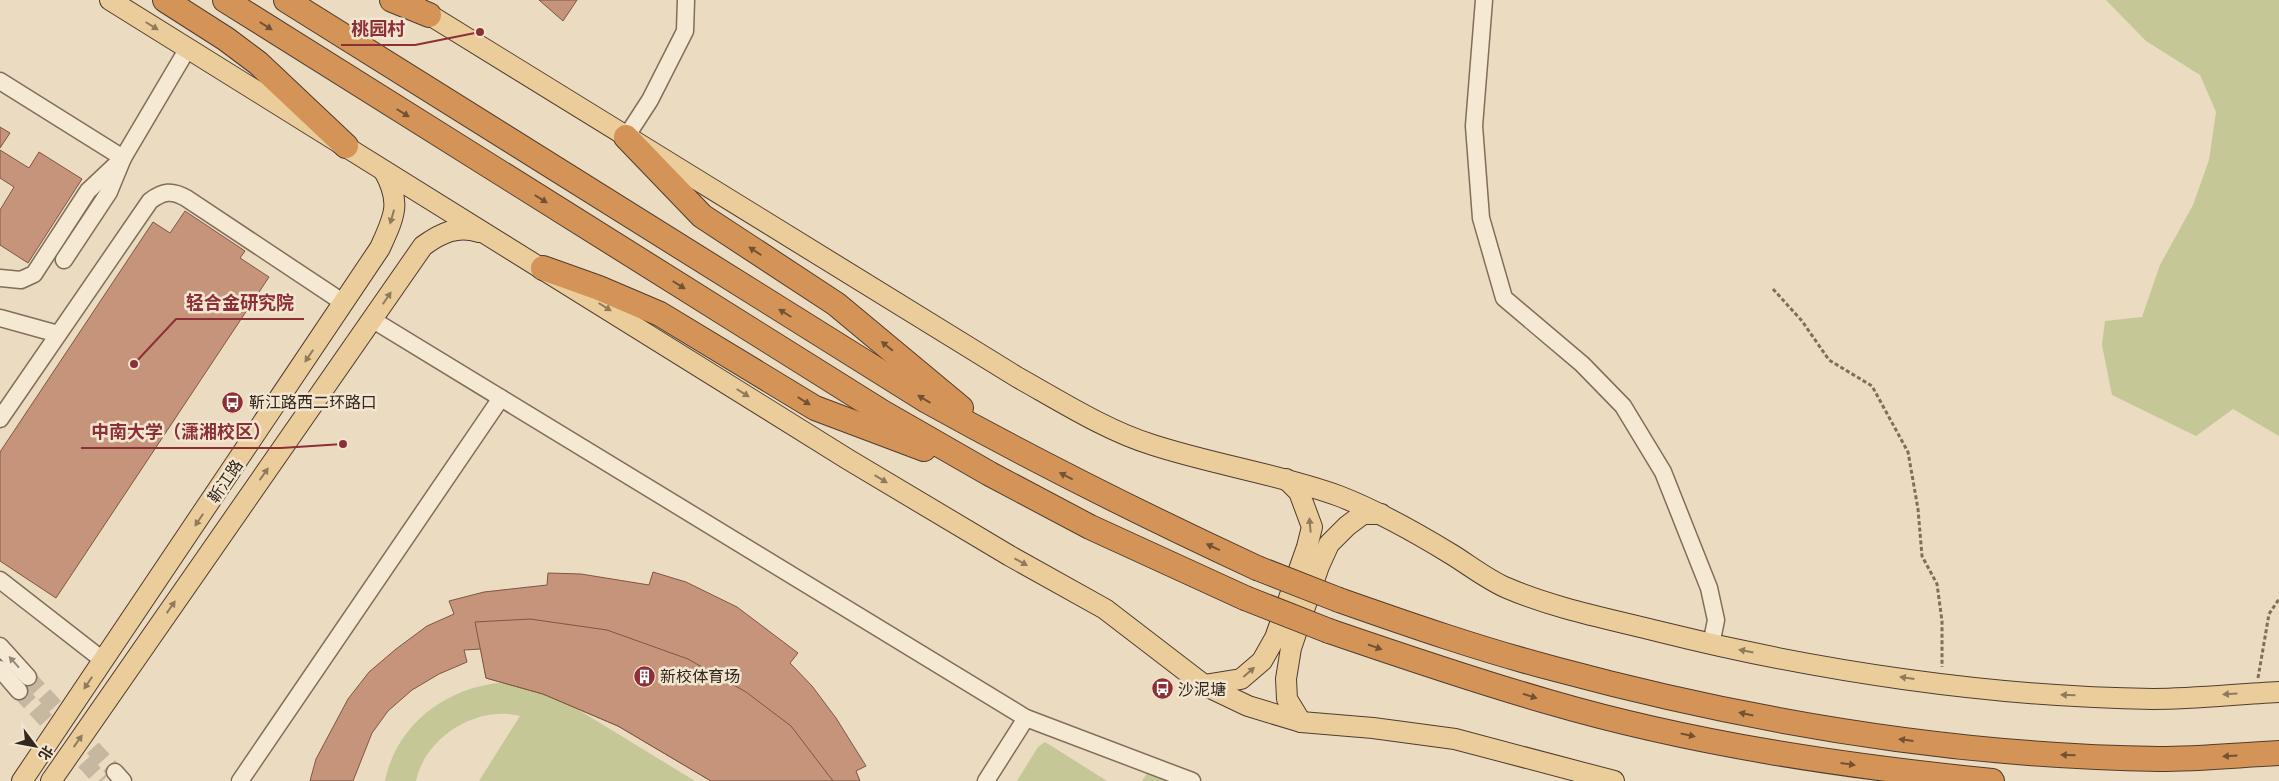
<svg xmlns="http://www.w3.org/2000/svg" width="2279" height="781" font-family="'Playfair Display','Noto Sans SC',serif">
  <rect width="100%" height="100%" fill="#eadbc1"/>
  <g fill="#c5c796">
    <path d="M2106 0H2279V436L2233 409 2196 436 2112 395 2102 345 2105 321 2142 317 2160 265 2193 205 2209 160 2216 112 2200 75 2146 41Z"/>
    <path d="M498 683 523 685 564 701 695 781H479L520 716C477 705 425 737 416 781H385C396 726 444 689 498 683Z"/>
    <path d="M1045 742 1107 781H1017L1038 747Z"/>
    <path d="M1149 770 1166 781H1142Z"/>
  </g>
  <g fill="#c6947a" stroke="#7f5642">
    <path d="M539 0H577L563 21Z"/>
    <path d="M0 127 10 133 0 148Z"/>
    <path d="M0 150 29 168 39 152 82 179 28 263 0 245V210L14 187 0 178Z"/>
    <path d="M185 211 245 251 240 258 269 277 56 598 0 561V452L153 222 170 233Z"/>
    <path d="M653 572 686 582 737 607 798 653 790 663 812 686 836 718 866 766 856 771 860 781H711L618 726 543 694 486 678 481 649 464 650 467 662 439 674 412 690 388 711 372 733 353 781H310L316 759 348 699 369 672 396 649 427 626 454 614 449 601 484 592 547 585 548 573 581 574 649 585Z"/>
    <path d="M530 619 607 630 688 659 746 692 791 726 833 781H711L618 726 543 694 486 678 475 622Z"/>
  </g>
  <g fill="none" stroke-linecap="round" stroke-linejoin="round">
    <g stroke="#c5b7a0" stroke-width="16" stroke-dasharray="16 8" stroke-linecap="butt">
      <path d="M28 677 115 772"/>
      <path d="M19 691 102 781"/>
    </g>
    <defs>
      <g id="minor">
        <path d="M1484 0 1474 126 1481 218 1504 298 1582 364 1623 406 1663 472 1709 588 1716 620 1711 645"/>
        <path d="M0 81 123 158 109 192 64 260"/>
        <path d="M626 137 650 100 685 31 686 0"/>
        <path d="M0 278 21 280 34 274 88 191 123 158 188 48"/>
        <path d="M0 318 58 334"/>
        <path d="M373 320 1026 718 1192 781"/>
        <path d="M0 419 150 201C163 191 172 190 186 198L344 303"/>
        <path d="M0 580 104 661"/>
        <path d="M0 646 28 677"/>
        <path d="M0 669 19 691"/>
        <path d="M115 772 123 781"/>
        <path d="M240 781 501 398"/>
        <path d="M986 781 1026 718"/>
      </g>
      <g id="major">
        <path d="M110 0 849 460 1010 556 1105 609 1204 685 1248 706 1301 722 1373 728 1455 739 1614 781"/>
        <path d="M415 6 1017 377C1060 401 1107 431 1153 445 1215 465 1278 474 1339 496 1378 511 1415 532 1451 554 1469 565 1488 580 1507 588 1556 609 1610 619 1661 632 1816 671 1993 697 2153 699 2195 699 2237 694 2279 692"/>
        <path d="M1204 685 1241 679 1262 661 1275 638 1307 547 1312 527 1299 492 1286 479"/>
        <path d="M1301 722 1287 699 1286 679 1291 648 1319 566 1329 544 1347 526 1363 514H1381"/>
        <path d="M22 781 380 248C394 217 402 203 384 171"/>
        <path d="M51 781 423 246C441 233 457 225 479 232"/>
      </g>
      <g id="highway">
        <path d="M165 0 226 39 258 63 346 146"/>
        <path d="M225 0 882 412 990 474 1090 527 1245 598"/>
        <path d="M286 0 927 401C1035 461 1145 516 1257 568"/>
        <path d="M392 0 429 15"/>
        <path d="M626 137 702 216 836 304 961 408"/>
        <path d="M543 268 599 288 660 314 815 408 924 449"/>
        <path d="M1339 600C1410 625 1482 650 1555 669 1751 722 1955 756 2159 759 2199 759 2239 755 2279 753"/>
        <path d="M1329 631C1402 656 1475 681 1549 702 1693 744 1843 766 1992 781"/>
      </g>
    </defs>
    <use href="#minor" stroke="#826d5a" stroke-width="19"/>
    <use href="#major" stroke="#503c2e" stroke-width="22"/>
    <use href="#highway" stroke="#503c2e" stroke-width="26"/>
    <g stroke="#826d5a" stroke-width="3" stroke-dasharray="4 2.5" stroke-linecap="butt">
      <path d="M1773 289 1802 321 1829 360 1872 386 1908 452 1918 509 1922 556 1937 584 1942 621V667"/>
      <path d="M2258 678 2269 614 2279 599"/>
    </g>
    <use href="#minor" stroke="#f6e9d3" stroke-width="16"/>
    <use href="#major" stroke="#ebcd9b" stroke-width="20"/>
    <use href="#highway" stroke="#d49457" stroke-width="24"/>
    <defs>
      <g id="highway-bridge">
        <path d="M1257 568 1339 600"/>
        <path d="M1245 598 1329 631"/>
      </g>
    </defs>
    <use href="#highway-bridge" stroke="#503c2e" stroke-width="26" stroke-linecap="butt"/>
    <use href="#highway-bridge" stroke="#d49457" stroke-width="24"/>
  </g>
  <defs><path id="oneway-solid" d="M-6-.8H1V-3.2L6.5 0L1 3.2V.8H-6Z" transform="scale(1.25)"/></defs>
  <g fill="#8f7a5c">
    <use href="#oneway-solid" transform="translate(152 26) rotate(32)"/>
    <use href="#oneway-solid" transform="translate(392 217) rotate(106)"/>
    <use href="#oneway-solid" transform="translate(387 298) rotate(-56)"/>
    <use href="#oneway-solid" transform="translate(605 307) rotate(32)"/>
    <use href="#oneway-solid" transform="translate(309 356) rotate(124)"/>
    <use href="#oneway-solid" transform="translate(743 393) rotate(32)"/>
    <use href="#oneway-solid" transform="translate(264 474) rotate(-55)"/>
    <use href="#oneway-solid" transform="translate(881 479) rotate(31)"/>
    <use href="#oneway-solid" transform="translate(199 520) rotate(124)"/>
    <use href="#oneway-solid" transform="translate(1310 525) rotate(-95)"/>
    <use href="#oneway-solid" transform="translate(1021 562) rotate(29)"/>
    <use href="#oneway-solid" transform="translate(171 607) rotate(-55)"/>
    <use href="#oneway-solid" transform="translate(1746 651) rotate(-169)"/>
    <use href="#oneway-solid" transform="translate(1249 672) rotate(-41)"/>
    <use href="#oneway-solid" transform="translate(1907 678) rotate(-172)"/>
    <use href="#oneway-solid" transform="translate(88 683) rotate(124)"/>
    <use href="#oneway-solid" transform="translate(2230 694) rotate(177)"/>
    <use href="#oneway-solid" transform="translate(2068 695) rotate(-178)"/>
    <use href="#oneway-solid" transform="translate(78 741) rotate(-55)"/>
  </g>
  <g fill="#735234">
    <use href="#oneway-solid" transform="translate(266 26) rotate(32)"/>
    <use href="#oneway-solid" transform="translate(403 113) rotate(32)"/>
    <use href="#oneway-solid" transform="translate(541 199) rotate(32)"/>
    <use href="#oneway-solid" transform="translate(755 251) rotate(-147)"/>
    <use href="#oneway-solid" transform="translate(679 285) rotate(32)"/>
    <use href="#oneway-solid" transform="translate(785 313) rotate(-148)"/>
    <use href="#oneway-solid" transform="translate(887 346) rotate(-141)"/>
    <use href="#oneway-solid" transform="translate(924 399) rotate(-149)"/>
    <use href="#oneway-solid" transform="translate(804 401) rotate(32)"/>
    <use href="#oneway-solid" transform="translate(1066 476) rotate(-153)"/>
    <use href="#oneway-solid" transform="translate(1213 547) rotate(-155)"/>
    <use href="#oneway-solid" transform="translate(1375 647) rotate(19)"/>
    <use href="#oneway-solid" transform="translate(1530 696) rotate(17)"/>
    <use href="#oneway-solid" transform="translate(1746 714) rotate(-168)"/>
    <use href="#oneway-solid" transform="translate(1688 735) rotate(12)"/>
    <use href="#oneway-solid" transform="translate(1906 740) rotate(-173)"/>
    <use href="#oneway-solid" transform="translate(2068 755) rotate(-178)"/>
    <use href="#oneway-solid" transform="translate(2230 756) rotate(177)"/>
    <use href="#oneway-solid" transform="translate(1848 764) rotate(8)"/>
  </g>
  <use fill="#948878" href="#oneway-solid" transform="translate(14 662) rotate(-132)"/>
  <defs>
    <symbol id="bus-disc" viewBox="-11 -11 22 22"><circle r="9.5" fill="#8c2f36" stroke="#f2e6d0"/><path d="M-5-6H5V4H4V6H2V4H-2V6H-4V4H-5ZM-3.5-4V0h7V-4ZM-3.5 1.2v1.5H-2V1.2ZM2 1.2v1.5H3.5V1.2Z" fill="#fff"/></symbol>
    <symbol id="building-disc" viewBox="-11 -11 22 22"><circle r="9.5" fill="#8c2f36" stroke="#f2e6d0"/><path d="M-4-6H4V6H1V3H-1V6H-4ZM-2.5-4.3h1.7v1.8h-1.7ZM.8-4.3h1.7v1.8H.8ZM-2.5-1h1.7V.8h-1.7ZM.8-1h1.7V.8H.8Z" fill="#fff"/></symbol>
  </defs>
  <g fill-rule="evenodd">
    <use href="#bus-disc" x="220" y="390" width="25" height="25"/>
    <use href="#building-disc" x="632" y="664" width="25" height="25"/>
    <use href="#bus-disc" x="1150" y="676" width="25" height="25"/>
  </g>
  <g text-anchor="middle" stroke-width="5" stroke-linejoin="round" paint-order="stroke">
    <g font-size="16" fill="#33261d" stroke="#f2e6d0" text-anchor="start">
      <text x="249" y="408">靳江路西二环路口</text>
      <text x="660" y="682">新校体育场</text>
      <text x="1178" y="695">沙泥塘</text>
    </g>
    <g font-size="16" fill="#33261d" stroke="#f2e6d0">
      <text transform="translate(225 481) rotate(-56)" y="6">靳江路</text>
    </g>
  </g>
  <path fill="none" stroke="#8c2f36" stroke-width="2" d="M480 32L415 45H341M134 364L176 319H304M343 444L281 448H81"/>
  <g fill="#8c2f36" stroke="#f2e6d0" stroke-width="2">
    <circle cx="480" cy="32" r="5"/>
    <circle cx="134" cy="364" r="5"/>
    <circle cx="343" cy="444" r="5"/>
  </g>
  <g font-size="18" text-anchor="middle" font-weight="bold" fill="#8c2f36" stroke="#f2e6d0" stroke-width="5" stroke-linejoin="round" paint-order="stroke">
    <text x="378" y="35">桃园村</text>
    <text x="240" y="309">轻合金研究院</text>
    <text x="181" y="438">中南大学（潇湘校区）</text>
  </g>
  <g transform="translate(35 746) rotate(122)" stroke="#f2e6d0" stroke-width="4" paint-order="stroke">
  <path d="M0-4L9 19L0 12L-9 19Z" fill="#33261d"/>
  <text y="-8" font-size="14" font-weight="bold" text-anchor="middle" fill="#33261d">北</text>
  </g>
</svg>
